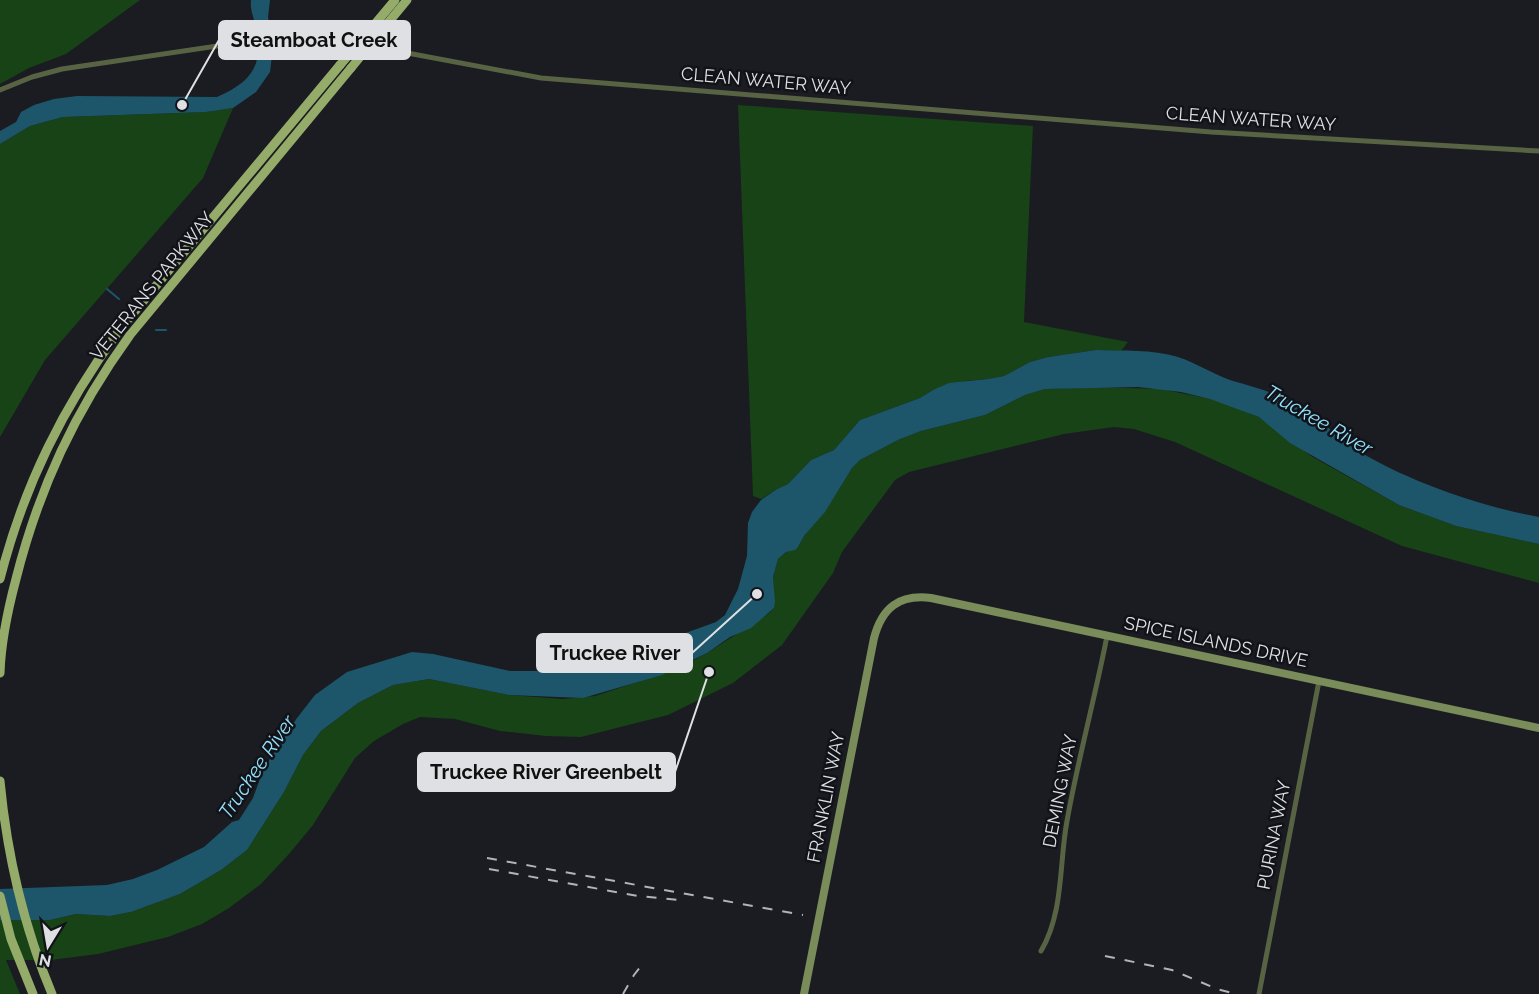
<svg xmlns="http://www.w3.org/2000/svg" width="1539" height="994" font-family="Raleway,sans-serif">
  <rect width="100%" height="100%" fill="#1a1c21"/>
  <g fill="#174316">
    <path d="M0 0H140L66 54 29 68 0 84Z"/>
    <path d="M738 105 1033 126 1024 322 1128 342 1121 351 1096 350 1048 357 1030 362 1004 376 988 379 966 381 933 390 920 398 860 420 834 450 811 460 788 484 777 489 761 499 753 496Z"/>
    <path d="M233 108 203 178 45 360 0 437V144L30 126 63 117 206 112Z"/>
    <path d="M1096 387 1160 389 1211 399 1234 407 1259 417 1311 456 1399 505 1456 526 1539 544V583L1402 546 1175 442 1134 429 1114 427 1064 434 909 472 895 480 842 552 833 573 782 645 733 683 668 715 581 737 546 736 500 731 455 719 420 717 403 724 374 741 355 758 313 825 289 854 261 884 229 908 202 924 168 937 98 954 51 960H6L20 994H0V920H50L76 914 110 916 131 912 180 894 221 870 247 850 284 792 303 755 321 731 358 703 393 685 429 679 509 695 563 699 595 696 677 669 707 653 768 614 774 608 773 577 778 559 786 552 798 547 804 536 825 511 852 468 860 460 898 440 921 431 985 415 1025 395 1045 389Z"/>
  </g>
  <g fill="#1d566a">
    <path d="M251 0H270L268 17 273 47 270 72 256 92 233 108 206 112 63 117 30 126 0 144V131L16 122 21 112 34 105 54 99 77 96 217 97C251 82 264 66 256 28 254 17 250 11 251 0Z"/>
    <path d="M1096 350C1123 351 1152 349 1178 357 1197 363 1214 375 1233 381 1254 387 1273 392 1293 402 1313 412 1327 428 1344 441 1391 476 1481 507 1539 517V544L1456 526 1399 505 1290 443 1259 417 1210 399 1181 392 1138 387 1045 389 1025 395 985 415 921 431 898 440 860 460 852 468 825 512 804 536 798 547 795 550 786 552 778 559 773 577 775 602 774 608 751 628 730 637 707 653 662 675 583 698 509 695 429 679 393 685 358 703 321 731 303 755 284 792 247 850 221 870 180 894 131 912 110 916 76 914 50 920H0V889L107 885 133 879 157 870 204 847 232 822 239 820 253 798 264 768 297 718 315 695 347 672 412 652 433 654 510 671H548L565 668 589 660 658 643 716 622 725 615 738 589 747 556 748 523 752 512 761 500 777 489 788 484 811 460 834 450 860 420 920 398 933 390 949 383 988 379 1004 376 1030 362 1048 357Z"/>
  </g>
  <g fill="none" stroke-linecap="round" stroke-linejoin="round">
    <g stroke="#1d566a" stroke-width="2">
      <path d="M107 289 119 299"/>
      <path d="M156 330H166"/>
    </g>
    <g stroke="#586344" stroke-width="5">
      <path d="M370 46 541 78 1211 132 1539 151"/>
      <path d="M0 90 32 77 62 69 285 36 311 35 358 43"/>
      <path d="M1041 951C1064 912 1059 863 1067 821 1078 759 1095 698 1107 636"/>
      <path d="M1259 994 1319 681"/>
    </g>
    <path stroke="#798c59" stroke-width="8" d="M804 994 874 638C882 608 899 594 931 598L1539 728"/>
    <g stroke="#94ab69" stroke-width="9">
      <path d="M370 30 395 0"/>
      <path d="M378 35 407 0"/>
      <path d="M0 579C24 485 63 407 120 329L340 65"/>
      <path d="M0 673C1 642 8 609 16 579 39 488 75 411 130 335L351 68"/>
      <path d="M0 781C7 855 23 925 52 994"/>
      <path d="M0 896 11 939 33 994"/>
    </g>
    <g stroke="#b2b4b8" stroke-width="2" stroke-dasharray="10 10" stroke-linecap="butt">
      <path d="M487 858 803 915"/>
      <path d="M489 869 638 896 679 900"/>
      <path d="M1105 956 1172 970 1217 989 1236 994"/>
      <path d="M623 994 634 975 645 961"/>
    </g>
    <g stroke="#94ab69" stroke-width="9">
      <path d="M340 65 370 30"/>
      <path d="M351 68 378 35"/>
    </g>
  </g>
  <g text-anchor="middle" stroke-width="5" stroke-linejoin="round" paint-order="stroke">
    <g font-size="18" fill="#dee0e3" stroke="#111318">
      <text transform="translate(766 81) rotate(5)" y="6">CLEAN WATER WAY</text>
      <text transform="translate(1251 119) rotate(4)" y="6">CLEAN WATER WAY</text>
      <text transform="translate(152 286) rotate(-51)" y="6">VETERANS PARKWAY</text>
      <text transform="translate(1216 642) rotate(12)" y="6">SPICE ISLANDS DRIVE</text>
      <text transform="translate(1060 791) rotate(-79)" y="6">DEMING WAY</text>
      <text transform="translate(826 797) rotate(-79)" y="6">FRANKLIN WAY</text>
      <text transform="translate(1274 835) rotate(-79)" y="6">PURINA WAY</text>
    </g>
    <g font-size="20" font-style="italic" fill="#95e1fd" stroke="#111318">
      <text transform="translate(1319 420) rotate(30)" y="7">Truckee River</text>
      <text transform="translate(257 767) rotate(-56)" y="7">Truckee River</text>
    </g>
  </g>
  <path fill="none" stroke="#dee0e3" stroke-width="2" d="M182 105L219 40M757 594L692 653M709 672L675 772"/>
  <g fill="#dee0e3" stroke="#111318" stroke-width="2">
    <circle cx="182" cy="105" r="6"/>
    <circle cx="757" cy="594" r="6"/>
    <circle cx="709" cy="672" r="6"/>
  </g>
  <g fill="#dee0e3" stroke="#dee0e3" stroke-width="2">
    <rect x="219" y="21" width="191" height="38" rx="6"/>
    <rect x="537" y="634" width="155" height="38" rx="6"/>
    <rect x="418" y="753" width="257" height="38" rx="6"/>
  </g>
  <g font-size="20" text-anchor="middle" font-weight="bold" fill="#111">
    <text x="314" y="47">Steamboat Creek</text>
    <text x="615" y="660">Truckee River</text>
    <text x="546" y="779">Truckee River Greenbelt</text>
  </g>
  <g transform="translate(48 946) rotate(191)" stroke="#111318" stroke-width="4.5" paint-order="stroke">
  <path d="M0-4.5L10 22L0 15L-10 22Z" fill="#dee0e3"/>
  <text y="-9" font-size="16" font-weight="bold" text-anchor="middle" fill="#dee0e3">N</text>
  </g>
</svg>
